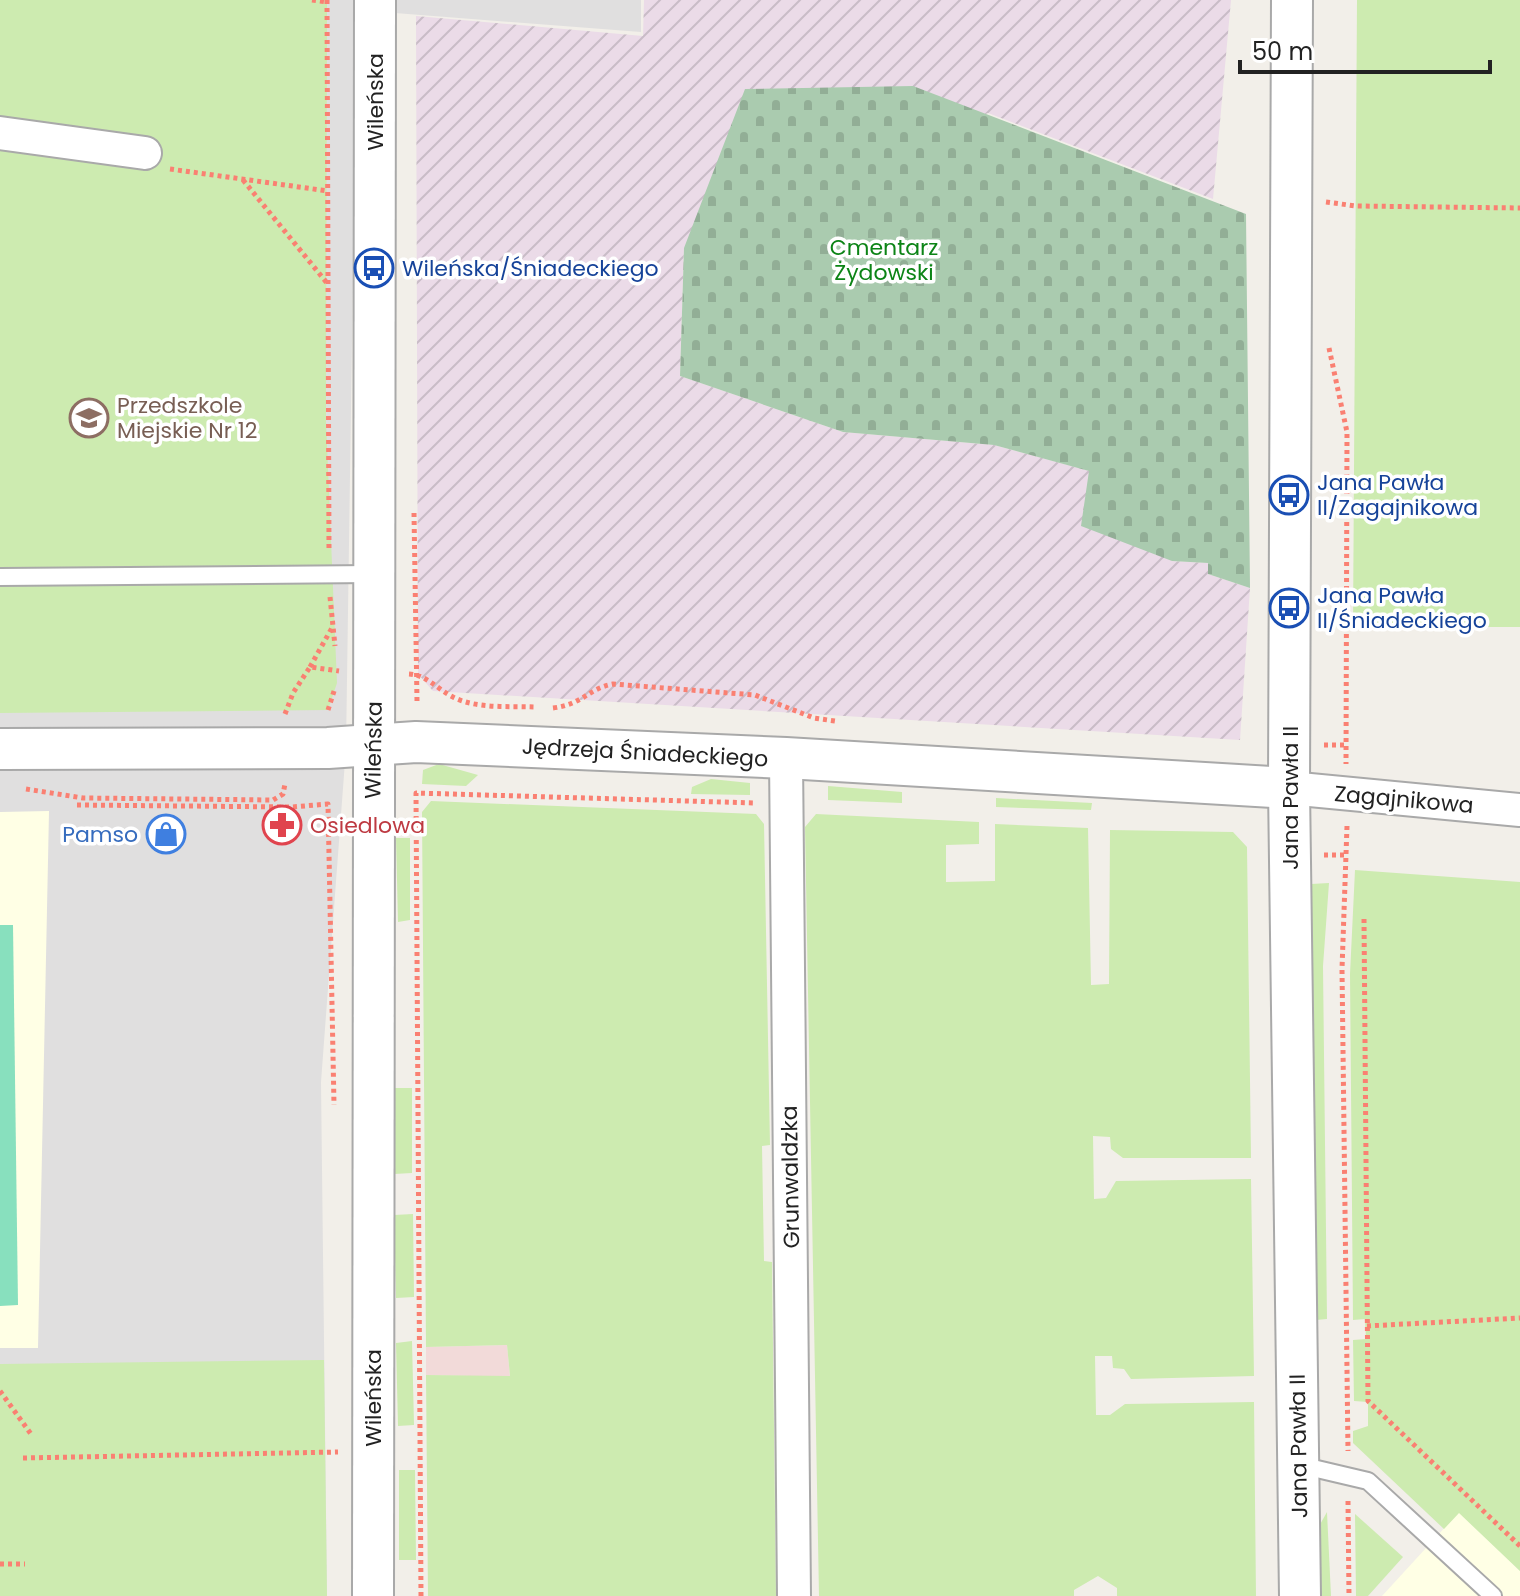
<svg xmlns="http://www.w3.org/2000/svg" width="1520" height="1596" font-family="Poppins,sans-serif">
  <defs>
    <pattern id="industrial-furrows" width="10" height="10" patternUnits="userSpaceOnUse" patternTransform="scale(2)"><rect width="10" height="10" fill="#ebdbe8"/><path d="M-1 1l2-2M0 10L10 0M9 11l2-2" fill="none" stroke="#c9bcc7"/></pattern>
    <pattern id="cemetery-stones" width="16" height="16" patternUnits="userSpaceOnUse" patternTransform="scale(2)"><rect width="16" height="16" fill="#aacbaf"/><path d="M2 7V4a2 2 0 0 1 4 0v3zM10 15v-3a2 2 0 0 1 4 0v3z" fill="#92ae96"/></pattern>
  </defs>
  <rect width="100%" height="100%" fill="#f2efe9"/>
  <g fill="#e0dfdf">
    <path d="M0 0H357L346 748 321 1082 327 1596H0Z"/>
    <path d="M395 0H641V32L395 13Z"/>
  </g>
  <path fill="#f2dad9" d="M507 1345 510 1377 426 1375V1347Z"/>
  <path fill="url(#industrial-furrows)" d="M644 0H1231L1213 199 988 113 684 248 680 376 843 432 994 445 1090 471 1172 561 1209 563 1208 574 1250 588 1240 740 433 691 418 674 416 16 643 36Z"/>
  <g fill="#ffffe5">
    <path d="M49 811 38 1348H0V812Z"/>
    <path d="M1459 1512 1520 1571V1596H1382Z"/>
  </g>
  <g fill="#cdebb0">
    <path d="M0 0H327L326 421 337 683 328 710 0 713Z"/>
    <path d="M1357 0H1520V627H1353Z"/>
    <path d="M439 764 478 775 466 786 422 784 423 770Z"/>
    <path d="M711 779 750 783V795L691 794 692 787Z"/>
    <path d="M828 786 902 792V803L828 800Z"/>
    <path d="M996 798 1092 803 1091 810 996 807Z"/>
    <path d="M431 801 756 814 764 824 770 1145 762 1146 764 1261 772 1262 776 1596H428L426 1375 510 1376 507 1345 426 1347 422 812Z"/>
    <path d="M816 814 979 822V844L946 845V882L995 881V824L1088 828 1091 985 1109 984 1110 830 1233 832 1247 847 1251 1158H1123L1111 1149 1110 1137 1093 1136 1094 1199 1106 1198 1116 1181 1251 1179 1254 1376 1131 1379 1124 1369 1113 1368 1112 1356H1095L1096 1415H1110L1125 1404 1254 1402 1256 1596H1117V1588L1098 1576 1074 1590V1596H819L805 827Z"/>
    <path d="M396 838H410V920L398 922Z"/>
    <path d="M1355 870 1520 882V1571L1459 1513 1444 1529 1353 1443V1431L1368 1426V1402L1354 1401 1353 1340 1366 1339 1365 1319 1353 1320 1350 974Z"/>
    <path d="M1329 883 1323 966 1327 1319 1316 1320 1311 884Z"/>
    <path d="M395 1088H412V1173L394 1174Z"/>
    <path d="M413 1214 414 1297 396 1298 394 1215Z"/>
    <path d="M412 1341 414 1425 398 1426 396 1343Z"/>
    <path d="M324 1360 327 1596H0V1364Z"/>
    <path d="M399 1470H415L416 1560H399Z"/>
    <path d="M1327 1512 1331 1596H1318V1528Z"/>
    <path d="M1355 1514 1403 1557 1368 1596H1356Z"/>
  </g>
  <path fill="url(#cemetery-stones)" d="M913 86 1246 214 1250 588 1208 574V563L1172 561 1081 526 1089 471 994 445 843 432 680 376 684 248 745 89Z"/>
  <path fill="#88e0be" d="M0 925H13L18 1305 0 1306Z"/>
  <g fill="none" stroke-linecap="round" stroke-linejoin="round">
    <defs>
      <g id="service">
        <path d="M0 577 374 574"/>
        <path d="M1300 1465 1368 1481 1493 1596"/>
      </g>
      <g id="minor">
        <path d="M0 133 145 153"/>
        <path d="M786 758 794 1596"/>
        <path d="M1289 788 1520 810"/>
      </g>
      <g id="tertiary">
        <path d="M1292 0 1289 788 1300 1596"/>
        <path d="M0 749 328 748 416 742 786 758 1289 788"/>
        <path d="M373 1596 375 0"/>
      </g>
    </defs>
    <use href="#service" stroke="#a9a9a9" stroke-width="20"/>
    <use href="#minor" stroke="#a9a9a9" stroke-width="36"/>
    <use href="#tertiary" stroke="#a9a9a9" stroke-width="44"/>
    <g stroke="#fa8072" stroke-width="5" stroke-dasharray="4 4" stroke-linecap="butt">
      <path d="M312 0 327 2"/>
      <path d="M327 0 329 551"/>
      <path d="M170 169 328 191"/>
      <path d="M243 180 327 283"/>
      <path d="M1326 202 1356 206 1520 208"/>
      <path d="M1329 348 1347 432 1346 764"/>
      <path d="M414 513 417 701"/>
      <path d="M330 597 335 646"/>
      <path d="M310 667 333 626"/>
      <path d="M409 674C427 675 437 689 453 697 476 709 509 706 535 707"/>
      <path d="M553 708C584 704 587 689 613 684L755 695 814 718 835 721"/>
      <path d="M328 710 335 688"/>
      <path d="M285 714 293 693 310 667 339 671"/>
      <path d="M1324 745H1346"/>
      <path d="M26 789 83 798 273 800 283 794 285 784"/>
      <path d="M77 805 292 807 328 804 334 1105"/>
      <path d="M1347 826 1342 969 1348 1451"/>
      <path d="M1324 855H1347"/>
      <path d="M1364 919 1368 1401 1520 1546"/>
      <path d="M1367 1326 1520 1318"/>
      <path d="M0 1391 31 1434"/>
      <path d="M23 1458 338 1452"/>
      <path d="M1348 1501 1349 1596"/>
      <path d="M0 1564H25"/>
      <path d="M421 1596 416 793 755 803"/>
    </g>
    <use href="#service" stroke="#fff" stroke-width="16"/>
    <use href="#minor" stroke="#fff" stroke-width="32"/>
    <use href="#tertiary" stroke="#fff" stroke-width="40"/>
  </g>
  <defs>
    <symbol id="bus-ring" viewBox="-11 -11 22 22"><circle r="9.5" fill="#fff" stroke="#1a4fb4" stroke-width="1.5"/><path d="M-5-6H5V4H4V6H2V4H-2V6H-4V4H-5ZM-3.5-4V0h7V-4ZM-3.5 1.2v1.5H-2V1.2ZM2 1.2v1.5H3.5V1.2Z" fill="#1a4fb4"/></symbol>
    <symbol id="school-ring" viewBox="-11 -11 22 22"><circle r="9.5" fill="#fff" stroke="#8d6e63" stroke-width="1.5"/><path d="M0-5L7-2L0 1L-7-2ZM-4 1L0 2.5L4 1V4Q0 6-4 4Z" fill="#8d6e63"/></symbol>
    <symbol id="pharmacy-ring" viewBox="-11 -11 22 22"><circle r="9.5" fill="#fff" stroke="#e0444e" stroke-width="1.5"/><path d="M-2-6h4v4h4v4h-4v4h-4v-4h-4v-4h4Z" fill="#e0444e"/></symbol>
    <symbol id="shop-ring" viewBox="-11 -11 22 22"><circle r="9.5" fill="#fff" stroke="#3f7fe0" stroke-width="1.5"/><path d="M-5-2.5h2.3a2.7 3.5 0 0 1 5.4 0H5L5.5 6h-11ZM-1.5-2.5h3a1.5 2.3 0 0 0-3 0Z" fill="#3f7fe0"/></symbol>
  </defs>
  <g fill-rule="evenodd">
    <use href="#bus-ring" x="352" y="246" width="44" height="44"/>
    <use href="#school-ring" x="67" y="396" width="44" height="44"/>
    <use href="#bus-ring" x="1267" y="473" width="44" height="44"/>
    <use href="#bus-ring" x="1267" y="586" width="44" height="44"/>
    <use href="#pharmacy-ring" x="260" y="803" width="44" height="44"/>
    <use href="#shop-ring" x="144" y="812" width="44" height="44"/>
  </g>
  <g text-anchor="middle" stroke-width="7" stroke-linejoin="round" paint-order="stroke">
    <g font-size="22" fill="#222" stroke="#fff">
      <text transform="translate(375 102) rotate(-90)" y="8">Wileńska</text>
      <text transform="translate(373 750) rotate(-89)" y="8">Wileńska</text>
      <text transform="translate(645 752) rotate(3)" y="8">Jędrzeja Śniadeckiego</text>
      <text transform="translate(1290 798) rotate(-90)" y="8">Jana Pawła II</text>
      <text transform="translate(1404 799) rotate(5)" y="8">Zagajnikowa</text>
      <text transform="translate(790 1177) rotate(-91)" y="8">Grunwaldzka</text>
      <text transform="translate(373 1398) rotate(-90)" y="8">Wileńska</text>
      <text transform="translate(1298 1446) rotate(-91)" y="8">Jana Pawła II</text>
    </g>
    <g font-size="22" fill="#0c8416" stroke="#fff">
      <text x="884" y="255">Cmentarz<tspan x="884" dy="25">Żydowski</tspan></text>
    </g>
    <g font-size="22" fill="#164399" stroke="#fff" text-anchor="start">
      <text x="402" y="276">Wileńska/Śniadeckiego</text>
      <text x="1317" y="490">Jana Pawła<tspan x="1317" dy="25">II/Zagajnikowa</tspan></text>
      <text x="1317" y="603">Jana Pawła<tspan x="1317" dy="25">II/Śniadeckiego</tspan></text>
    </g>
    <g font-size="22" fill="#785e54" stroke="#fff" text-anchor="start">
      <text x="117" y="413">Przedszkole<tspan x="117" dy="25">Miejskie Nr 12</tspan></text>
    </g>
    <g font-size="22" fill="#be3a42" stroke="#fff" text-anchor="start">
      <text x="310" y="833">Osiedlowa</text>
    </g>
    <g font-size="22" fill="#366cbe" stroke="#fff" text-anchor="end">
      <text x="138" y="842">Pamso</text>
    </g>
  </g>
  <path d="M1240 60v12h250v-12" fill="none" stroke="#222222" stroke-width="4"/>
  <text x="1252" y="60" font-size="24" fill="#222222" stroke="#ffffff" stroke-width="6" paint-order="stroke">50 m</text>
</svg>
